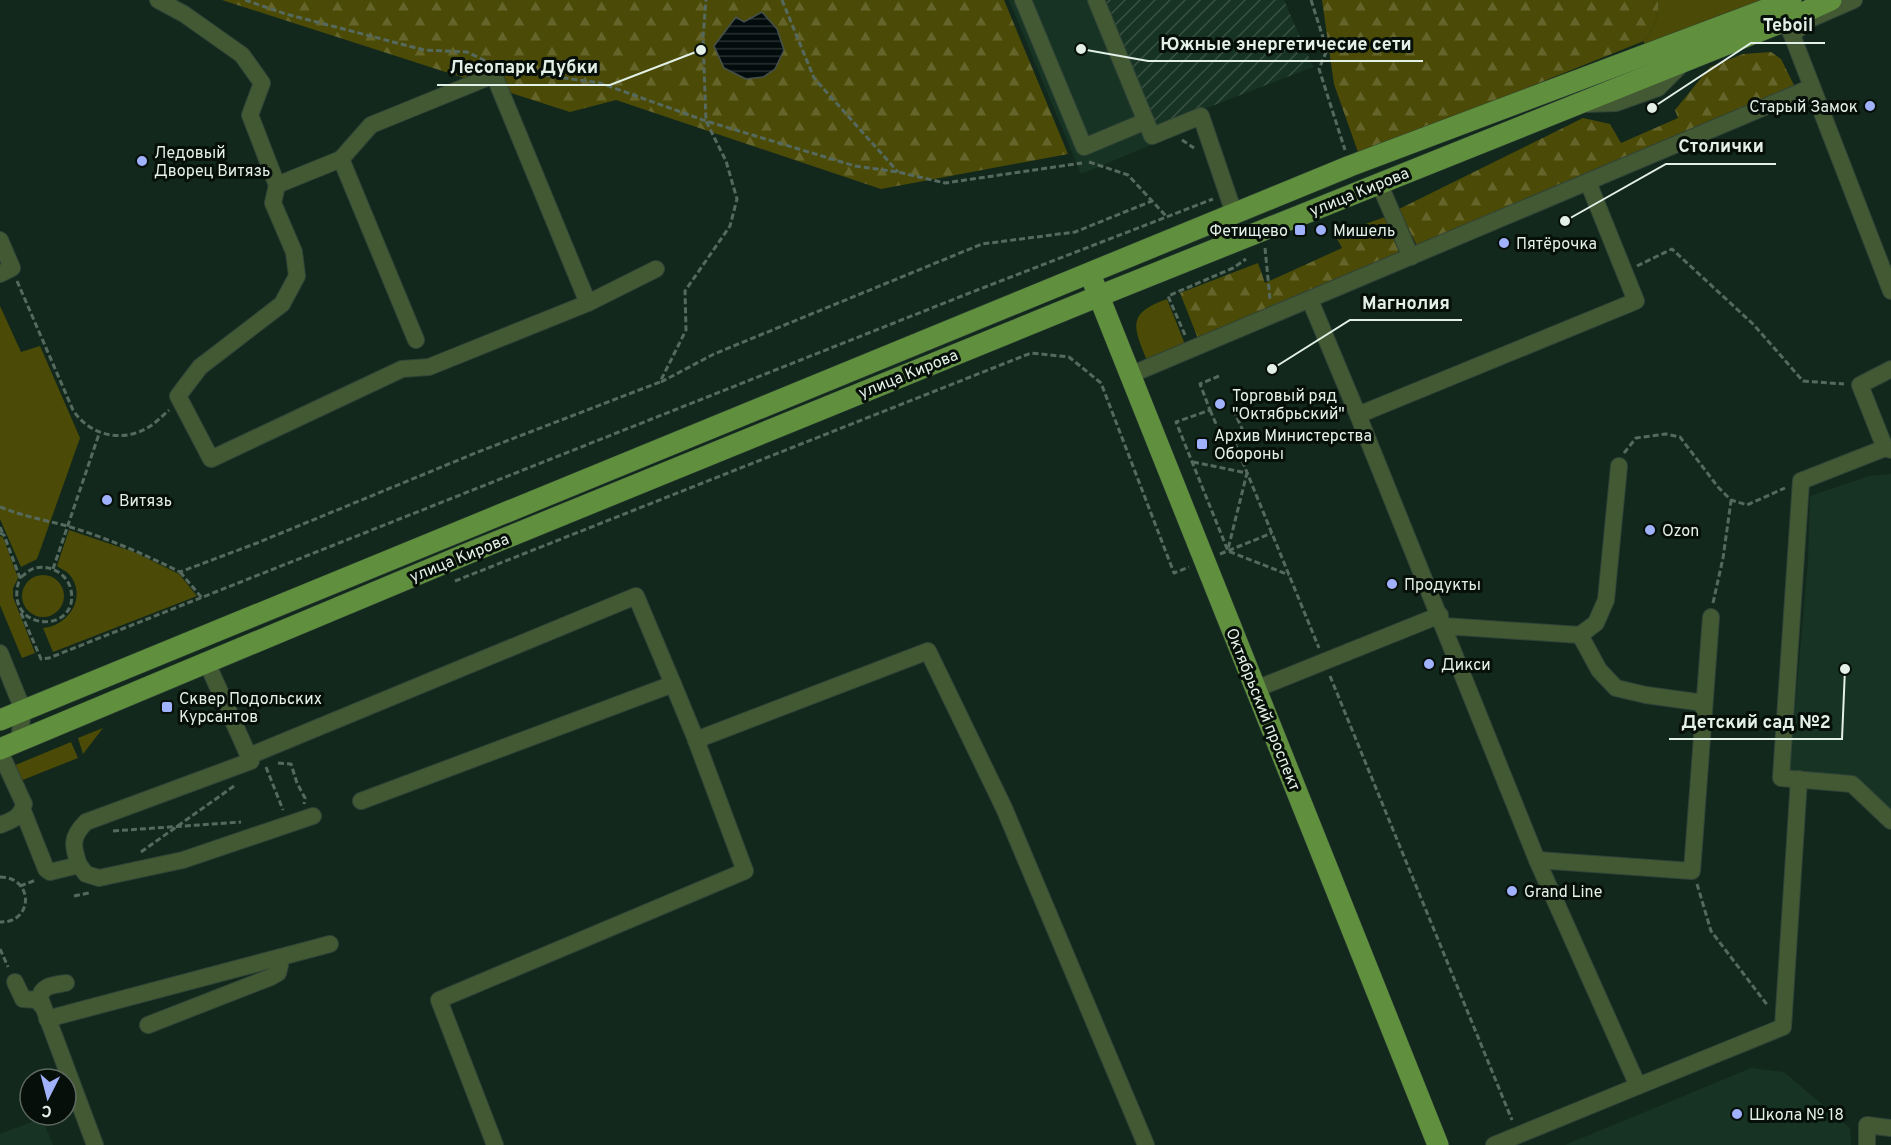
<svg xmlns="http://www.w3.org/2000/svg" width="1891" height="1145" font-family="Overpass,sans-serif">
  <defs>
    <pattern id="industrial-furrows" width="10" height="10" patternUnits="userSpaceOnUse" patternTransform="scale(1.5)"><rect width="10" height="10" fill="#173323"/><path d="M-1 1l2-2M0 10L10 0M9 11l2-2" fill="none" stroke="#395143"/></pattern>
    <pattern id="forest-firs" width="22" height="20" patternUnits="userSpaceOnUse" patternTransform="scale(1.5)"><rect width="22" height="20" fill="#4b4b07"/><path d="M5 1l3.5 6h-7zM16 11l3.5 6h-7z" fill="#65652b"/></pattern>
    <pattern id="water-rules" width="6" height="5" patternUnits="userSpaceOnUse" patternTransform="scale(1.5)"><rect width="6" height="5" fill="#030c0d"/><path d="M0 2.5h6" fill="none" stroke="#283030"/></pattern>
  </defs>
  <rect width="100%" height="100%" fill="#13281c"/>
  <g fill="#173323">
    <path d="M1009 0H1105L1161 141 1081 174Z"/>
    <path d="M1891 474V816L1853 781 1789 775 1808 562 1810 496 1869 476Z"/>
    <path d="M1751 1068 1784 1072 1850 1128 1851 1145H1565Z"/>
    <path d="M42 1118 53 1145H0V1134Z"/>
  </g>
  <path fill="url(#industrial-furrows)" d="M1105 0H1284L1313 67 1155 128Z"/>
  <g fill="#4b4b07">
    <path d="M1658 0H1766L1644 48V41C1654 29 1660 16 1658 0Z"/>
    <path d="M1167 299 1186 347 1148 363C1134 327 1125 314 1167 299Z"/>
    <path d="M0 306 21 352 40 346 80 438 37 559 21 567 0 519Z"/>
    <path d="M69 530 134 552 179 574 197 596 53 652 43 628C69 626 88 596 69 574 66 571 60 568 57 566Z"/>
    <path d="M0 536 3 537 18 578 13 588V597L35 653 22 658 0 605Z"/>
    <circle cx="43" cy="596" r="21"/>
    <path d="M103 728 83 754 78 738Z"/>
    <path d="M71 742 78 758 20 781 13 766Z"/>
  </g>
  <g fill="url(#forest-firs)">
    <path d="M222 0H1004L1068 154 881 189 616 100 570 112Z"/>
    <path d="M1322 0H1658C1660 16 1654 29 1644 41L1359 155 1334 84Z"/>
    <path d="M1771 52 1781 59 1796 89 1417 246 1399 209 1583 118 1610 124 1621 143 1678 118 1675 110 1710 67 1743 54Z"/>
    <path d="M1385 217 1400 254 1199 341 1180 293 1258 263 1265 283 1342 248 1335 235Z"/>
  </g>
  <path fill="url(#water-rules)" stroke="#46504e" stroke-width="1.5" d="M762 12 777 29 784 50 775 69 763 77 746 79 724 68 714 46 736 17 744 22Z"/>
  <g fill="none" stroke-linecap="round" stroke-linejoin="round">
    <defs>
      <g id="minor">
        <path d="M158 0 184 14 242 55 262 83 250 115 277 185 273 203 294 252 297 276 282 304 200 367 178 396 211 459 402 369 429 367 588 303 656 269"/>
        <path d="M1023 0 1084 147 1146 121"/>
        <path d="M1096 0 1152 136 1201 116 1234 213"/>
        <path d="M1780 10 1792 35 1891 291"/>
        <path d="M1792 35 1808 20 1854 0"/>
        <path d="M1587 104 1616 103 1658 88 1681 65"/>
        <path d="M341 159 371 125 494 75 588 303"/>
        <path d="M1379 183 1411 257"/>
        <path d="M277 185 341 159 416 340"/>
        <path d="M0 240 12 268 0 274"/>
        <path d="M1310 300 1358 415 1636 301 1588 182"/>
        <path d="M1891 369 1860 385 1885 448 1891 450"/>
        <path d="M1130 375 1812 87"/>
        <path d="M1358 415 1537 860 1638 1086 1494 1145"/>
        <path d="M1885 448 1801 481 1781 778 1852 784 1891 821"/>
        <path d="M1444 626 1580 635 1596 623 1606 600 1619 466"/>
        <path d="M1580 635 1599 670 1616 688 1646 695 1704 703"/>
        <path d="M0 653 23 710 19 741"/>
        <path d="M1256 689 1440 615"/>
        <path d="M0 752 24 804C21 818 12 820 0 825"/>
        <path d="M249 756 636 596 673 684"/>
        <path d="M361 801 673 684 699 747"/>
        <path d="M23 811 46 869 50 872 79 865 86 874 99 878 183 860 313 816"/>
        <path d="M1537 860 1692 871 1711 617"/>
        <path d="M79 865C72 845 71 837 86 822L251 761 207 663"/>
        <path d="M15 982 23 999 38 1000 41 1005"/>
        <path d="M66 983C55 985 41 985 40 998L95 1145"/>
        <path d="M47 1019 330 944"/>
        <path d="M148 1025 271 977 278 973 280 965 278 958"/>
        <path d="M1638 1086 1783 1027 1799 779"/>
        <path d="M495 1145 439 1000 745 871 696 740 928 651 1004 808 1146 1145"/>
        <path d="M1867 1145V1125L1891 1128"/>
      </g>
      <g id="major">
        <path d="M1094 284 1438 1145"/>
        <path d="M0 720 1350 166 1791 0"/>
        <path d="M0 749 464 555 1099 296 1785 21 1831 0"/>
      </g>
    </defs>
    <use href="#minor" stroke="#304438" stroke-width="18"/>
    <use href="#major" stroke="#304438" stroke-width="22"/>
    <g stroke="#56695e" stroke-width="3" stroke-dasharray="6 3" stroke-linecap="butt">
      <path d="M245 0 286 14 424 50 467 52 486 61"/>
      <path d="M782 0 814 78 898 172"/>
      <path d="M1311 0 1327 50 1319 69 1345 150"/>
      <path d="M509 70 600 83 706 121 855 166 898 172 945 183 1082 163"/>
      <path d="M1182 140 1194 148"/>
      <path d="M1089 162 1128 175 1166 216"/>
      <path d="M1265 248 1270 299"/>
      <path d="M1637 266 1672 249 1753 324 1803 381 1844 384"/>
      <path d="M17 281 73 410C89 435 121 443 147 428 155 424 162 416 169 410"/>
      <path d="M1185 335 1168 296 1233 268 1246 259"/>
      <path d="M1219 376 1200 384 1210 410 1176 422 1228 551 1289 575"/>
      <path d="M661 382 714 354 982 244 1075 232 1152 201"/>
      <path d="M1210 410 1223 440 1243 431 1235 413"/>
      <path d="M1232 436 1319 648"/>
      <path d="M1624 453 1636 438 1666 434 1680 437 1718 487 1731 500 1747 505 1785 488"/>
      <path d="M1193 462 1247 473 1228 549"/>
      <path d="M0 507C22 516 45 520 67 526 107 538 144 554 180 572L257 543 478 452 660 382 686 330 685 291 730 226 737 199 726 161 706 121 703 37 706 0"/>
      <path d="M0 527 3 534"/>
      <path d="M0 533 4 535 20 578C0 632 80 636 71 590 68 575 51 564 35 568 30 569 24 575 20 578"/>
      <path d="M1220 554 1272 533"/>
      <path d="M53 569 99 434"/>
      <path d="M180 572 202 598"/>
      <path d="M455 581 1031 353 1069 357 1101 383 1174 573 1189 567"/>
      <path d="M1713 603 1723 558 1731 501"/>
      <path d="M21 613 41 659 49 658 967 294 1213 199"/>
      <path d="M1330 676 1512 1120"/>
      <path d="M278 763 291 764 297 783 305 798 304 804"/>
      <path d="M266 767 283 810"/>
      <path d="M113 831 241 822"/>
      <path d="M141 852 234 786"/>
      <path d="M0 877C34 877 34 923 0 922"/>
      <path d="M1697 884 1711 931 1768 1006"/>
      <path d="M20 886 36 880"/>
      <path d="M74 896 89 893"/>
      <path d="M0 949 8 967"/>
    </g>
    <use href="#minor" stroke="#435934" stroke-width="16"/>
    <use href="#major" stroke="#608f3e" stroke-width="21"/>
  </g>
  <g fill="#a1b2fd" stroke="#060f09" stroke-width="2">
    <circle cx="1870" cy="106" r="6"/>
    <circle cx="142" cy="161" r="6"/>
    <rect x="1294" y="224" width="12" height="12" rx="3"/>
    <circle cx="1321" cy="230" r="6"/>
    <circle cx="1504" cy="243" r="6"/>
    <circle cx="1220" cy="404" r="6"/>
    <rect x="1196" y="438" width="12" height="12" rx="3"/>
    <circle cx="107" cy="500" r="6"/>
    <circle cx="1650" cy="530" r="6"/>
    <circle cx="1392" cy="584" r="6"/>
    <circle cx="1429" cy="664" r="6"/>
    <rect x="161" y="701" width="12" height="12" rx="3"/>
    <circle cx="1512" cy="891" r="6"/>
    <circle cx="1737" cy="1114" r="6"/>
  </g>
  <g text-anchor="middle" stroke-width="6" stroke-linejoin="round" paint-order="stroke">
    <g font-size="16" fill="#e3f0e7" stroke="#060f09" text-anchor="start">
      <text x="1858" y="112" text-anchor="end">Старый Замок</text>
      <text x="154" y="158">Ледовый<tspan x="154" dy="18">Дворец Витязь</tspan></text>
      <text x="1288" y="236" text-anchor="end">Фетищево</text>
      <text x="1333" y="236">Мишель</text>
      <text x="1516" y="249">Пятёрочка</text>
      <text x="1232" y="401">Торговый ряд<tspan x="1232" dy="18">"Октябрьский"</tspan></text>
      <text x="1214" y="441">Архив Министерства<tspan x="1214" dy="18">Обороны</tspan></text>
      <text x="119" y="506">Витязь</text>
      <text x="1662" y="536">Ozon</text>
      <text x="1404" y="590">Продукты</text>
      <text x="1441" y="670">Дикси</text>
      <text x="179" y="704">Сквер Подольских<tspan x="179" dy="18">Курсантов</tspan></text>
      <text x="1524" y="897">Grand Line</text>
      <text x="1749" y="1120">Школа № 18</text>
    </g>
    <g font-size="16" fill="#e3f0e7" stroke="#060f09">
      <text transform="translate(1359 191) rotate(-22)" y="6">улица Кирова</text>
      <text transform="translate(908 373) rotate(-22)" y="6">улица Кирова</text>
      <text transform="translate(459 557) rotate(-22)" y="6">улица Кирова</text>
      <text transform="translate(1264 709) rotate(68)" y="6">Октябрьский проспект</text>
    </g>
  </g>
  <path fill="none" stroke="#e3f0e7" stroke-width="2" d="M1652 108L1751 43H1825M1081 49L1148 61H1423M701 50L610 85H437M1565 221L1666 164H1776M1272 369L1350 320H1462M1845 669L1842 739H1669"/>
  <g fill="#e3f0e7" stroke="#060f09" stroke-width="2">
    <circle cx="1652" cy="108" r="6"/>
    <circle cx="1081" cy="49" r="6"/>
    <circle cx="701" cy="50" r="6"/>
    <circle cx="1565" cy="221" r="6"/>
    <circle cx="1272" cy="369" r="6"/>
    <circle cx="1845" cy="669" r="6"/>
  </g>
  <g font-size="18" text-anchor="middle" font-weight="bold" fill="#e3f0e7" stroke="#060f09" stroke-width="6" stroke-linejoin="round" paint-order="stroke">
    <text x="1788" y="31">Teboil</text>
    <text x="1286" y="50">Южные энергетичесие сети</text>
    <text x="524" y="73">Лесопарк Дубки</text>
    <text x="1721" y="152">Столички</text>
    <text x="1406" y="309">Магнолия</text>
    <text x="1756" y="728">Детский сад №2</text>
  </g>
  <g transform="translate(48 1097) rotate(186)"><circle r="28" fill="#060f09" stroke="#5e6962" stroke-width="1.5"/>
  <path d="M0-4.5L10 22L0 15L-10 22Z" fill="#a1b2fd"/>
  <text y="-9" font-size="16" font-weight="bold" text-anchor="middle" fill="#e3f0e7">С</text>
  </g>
</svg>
